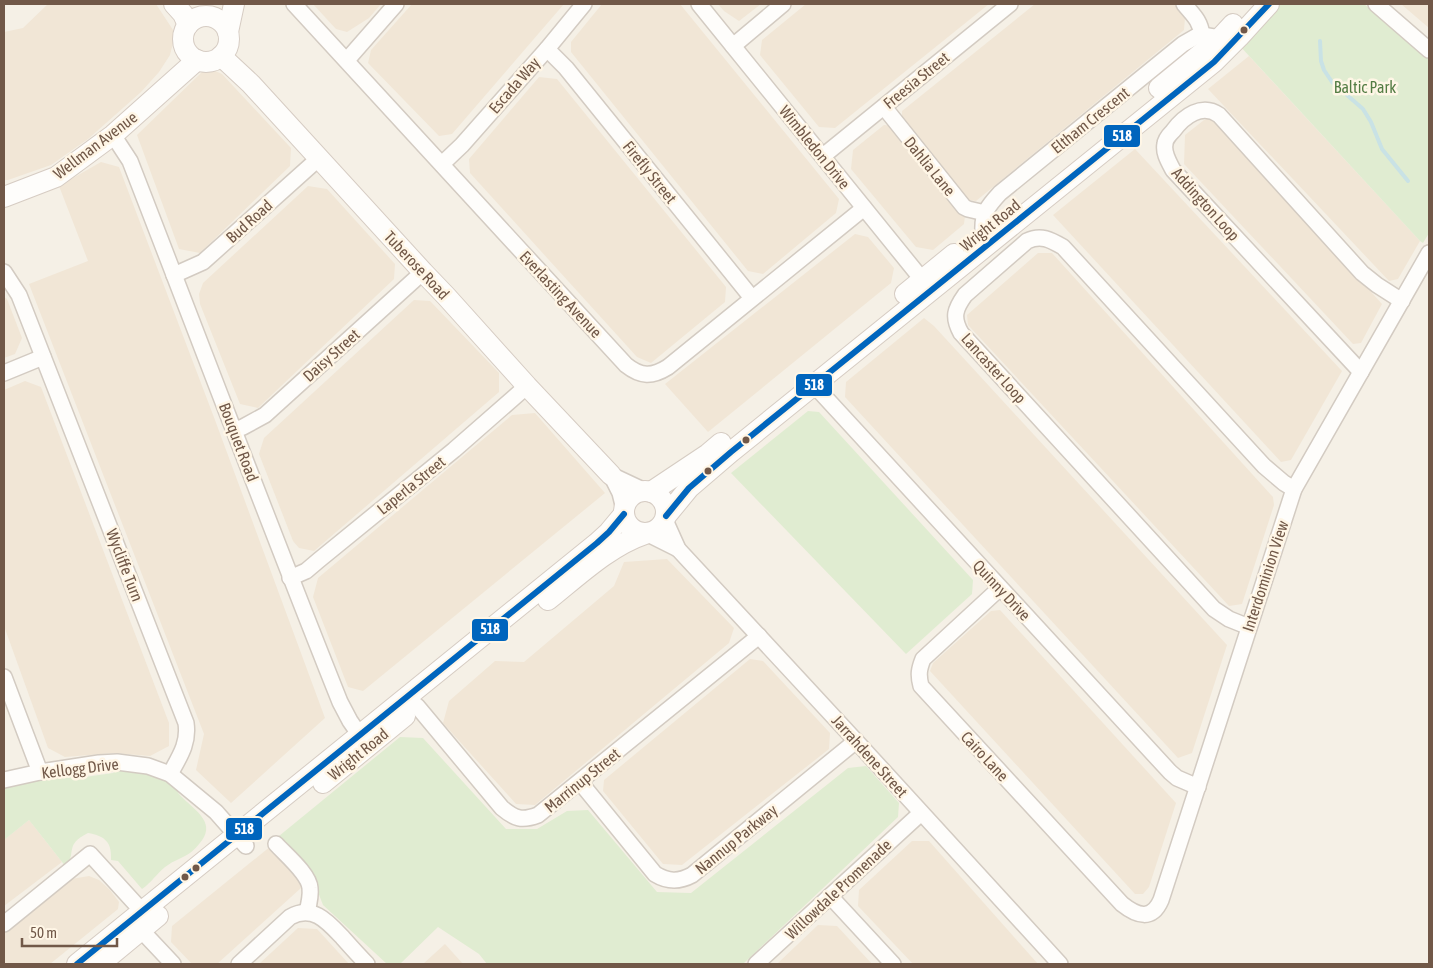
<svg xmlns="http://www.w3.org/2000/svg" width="1433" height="968" font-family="'Asap Condensed',sans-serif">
  <rect width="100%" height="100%" fill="#f5f0e6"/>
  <g fill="#f1e6d6">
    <path d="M48 4H156L173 30V43L170 55 159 72 141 92 88 139 51 165 8 180H4V32L23 28Z"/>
    <path d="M313 4H381L369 18 347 32 336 29Z"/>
    <path d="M412 4H564L452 134 439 136 368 63 371 50Z"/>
    <path d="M602 4H680L839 199 836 213 763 274 748 271 571 52V42Z"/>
    <path d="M718 4H761L739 21 724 11Z"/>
    <path d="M806 4H989L835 128 819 127 760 55 762 40Z"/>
    <path d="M1035 4H1174L1185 18 1184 30 976 201 969 200 902 120V111Z"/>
    <path d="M1401 4H1429V28Z"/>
    <path d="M1249 56 1420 241 1398 279 1389 281 1208 89Z"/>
    <path d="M213 70 222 74 291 148 290 166 200 253 179 249 137 135 203 71Z"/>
    <path d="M539 77 557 79 726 287 725 302 651 363 637 357 470 173 469 159Z"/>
    <path d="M1213 117 1382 304 1361 343 1353 344 1184 164 1185 135 1204 120Z"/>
    <path d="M884 125 892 126 965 216 964 224 933 250 916 247 851 169 853 150Z"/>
    <path d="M1135 149 1342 371 1291 460 1281 462 1053 215Z"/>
    <path d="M101 162 119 167 215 420 325 718 231 803 196 770 204 734 29 284 88 261 59 186Z"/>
    <path d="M308 186 327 189 395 264 394 279 258 408 240 404 200 304 199 294 203 283Z"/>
    <path d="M855 234 868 237 894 268 891 283 708 432 665 384Z"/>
    <path d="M1038 253H1052L1273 497 1274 505 1242 604 1229 606 968 325 967 315Z"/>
    <path d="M4 297 7 299 22 338 15 354 4 358Z"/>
    <path d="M414 300 430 301 499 373V392L314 551 299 548 293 541 259 454 264 438Z"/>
    <path d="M924 318 934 326 1227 645 1192 753 1178 758 845 397 846 382Z"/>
    <path d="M25 381 41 387 169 723V746L150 756 114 753 65 757 48 748 4 626V390Z"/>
    <path d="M535 413 605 493 363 691 348 687 313 597 318 578 512 415Z"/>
    <path d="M667 559 734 628 729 643 535 805 516 804 443 723 449 701 495 661 524 662 614 586 624 562Z"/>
    <path d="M1000 610 1176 803 1149 887 1143 894H1135L930 671 933 663 991 611Z"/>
    <path d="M750 659 763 661 830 733 829 749 682 865 663 864 603 791 604 780Z"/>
    <path d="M29 820 62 862 4 906V840Z"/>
    <path d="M912 841H929L1038 964H913L858 906 859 890Z"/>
    <path d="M271 846 302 882 301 888 217 964H192L171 942 172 926Z"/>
    <path d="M89 876 99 880 110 890 119 902 118 909 50 964H4V934L71 879Z"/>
    <path d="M818 925 837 926 872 964H777Z"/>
    <path d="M298 928 317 929 349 964H259Z"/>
    <path d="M445 944 463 964H423Z"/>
  </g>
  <g fill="#e0ecd1">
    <path d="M1276 4H1364L1429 58V233L1423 243 1420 241 1239 45Z"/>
    <path d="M808 411 819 412 973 580 972 594 906 654 731 473Z"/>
    <path d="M400 737 423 738 506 829H537L567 811 588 810 657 892 691 893 848 768 866 766 899 803 898 817 743 964H487L479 954 438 927 400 964H387L323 905 309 869 279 836Z"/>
    <path d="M119 768C136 770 156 773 171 782 175 785 176 790 179 794 189 806 214 819 204 837 200 844 192 853 185 856 180 859 173 861 168 865 160 870 153 880 146 886L142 889 118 861 111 860C112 842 105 836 88 833 64 845 77 852 66 867L29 820 4 840V786L72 774 78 778 113 773Z"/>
  </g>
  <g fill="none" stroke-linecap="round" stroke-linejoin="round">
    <path stroke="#c9e2e5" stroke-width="4" d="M1320 41 1321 61 1324 70 1332 82 1363 109 1371 122 1382 149 1408 181"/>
    <defs>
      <g id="street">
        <path d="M294 4 626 365C641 377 652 377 668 367L864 208"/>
        <path d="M699 4 929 288"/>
        <path d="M1184 4C1193 15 1200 20 1202 35"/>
        <path d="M1376 4 1429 50"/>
        <path d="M733 46 783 4"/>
        <path d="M547 49 566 68 752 298"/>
        <path d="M347 60 396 4"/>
        <path d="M884 107 964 207 968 209 985 213"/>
        <path d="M113 135 130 161C200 341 268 522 340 702L350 721 366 744"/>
        <path d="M823 156 1010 4"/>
        <path d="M442 164 462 145 547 49 584 4"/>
        <path d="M983 231C982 213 988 206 1000 193L1183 44 1197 36 1202 35 1220 38"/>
        <path d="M4 272 19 295 186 723C189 743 180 756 170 774"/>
        <path d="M174 275 203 262 318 159"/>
        <path d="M1361 372 1173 170C1169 162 1163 153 1165 144 1165 140 1170 134 1173 131 1184 116 1202 103 1219 115L1362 273 1377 285 1402 301"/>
        <path d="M4 373 43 357"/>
        <path d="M813 384 1170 772 1177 778 1198 787"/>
        <path d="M235 430 243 427 265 415 423 272"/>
        <path d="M611 475 645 491"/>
        <path d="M611 475 620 493 624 509"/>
        <path d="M665 520 678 549 856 741 1060 964"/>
        <path d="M648 534 678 549"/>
        <path d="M290 578 306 571 319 560 454 450 527 386"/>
        <path d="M1000 588 923 659C919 669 918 675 921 686L1122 904C1137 916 1152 921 1161 900L1294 489 1429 253"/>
        <path d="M1249 627 1229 619 1214 609 961 333C952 317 955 309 965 295L1027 241C1041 234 1051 240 1063 247L1264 466 1284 483 1294 489"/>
        <path d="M4 677 40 772"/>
        <path d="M417 706 502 808C515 819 522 821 538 815L759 636"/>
        <path d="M4 780 40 772 99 763 117 762 148 766 170 774 216 812 246 846"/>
        <path d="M580 782 655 874C668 882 679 882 692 875L856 741"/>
        <path d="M276 844C286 855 309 874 310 888 311 896 309 904 307 912"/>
        <path d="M830 896 893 964"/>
        <path d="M4 924 90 854 142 911"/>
        <path d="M141 930 173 964"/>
        <path d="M239 964 290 917C313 904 328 922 343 938 351 947 359 956 367 964"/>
        <path d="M756 964 921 813"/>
      </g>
      <g id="secondary">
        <path d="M174 4 183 14 188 25"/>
        <circle cx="206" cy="39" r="23"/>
        <path d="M228 32 234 4"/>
        <path d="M221 56 251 84 423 272 446 296 527 386 611 475"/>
        <path d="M1159 88 1220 38 1233 24"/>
        <path d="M4 197 56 177 113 135 197 60"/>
        <path d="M905 294 954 254"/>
        <circle cx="645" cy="512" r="21"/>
        <path d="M651 492 708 454 721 443"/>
        <path d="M666 516 689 488 731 452 1214 62 1239 37 1269 4"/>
        <path d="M548 600C577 577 609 546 645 534"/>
        <path d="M323 783 405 716"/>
        <path d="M77 964 597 543 609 532 624 514"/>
        <path d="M100 964 158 916"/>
      </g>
    </defs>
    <use href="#street" stroke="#d3cbc2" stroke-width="18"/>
    <use href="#secondary" stroke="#d6ccc3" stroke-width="22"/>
    <use href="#street" stroke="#fefdfb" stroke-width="15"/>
    <use href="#secondary" stroke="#fefdfb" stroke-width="20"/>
    <defs>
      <g id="bus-1">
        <path d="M666 516 689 488 731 452 1214 62 1269 4"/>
        <path d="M77 964 597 543 609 532 624 514"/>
      </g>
    </defs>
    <use href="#bus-1" stroke="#fff6e6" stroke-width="10"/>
    <use href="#bus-1" stroke="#0065bd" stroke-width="6"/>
  </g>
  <g fill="#715848" stroke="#fff6e6" stroke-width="2">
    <circle cx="1244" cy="30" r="4.5"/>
    <circle cx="746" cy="440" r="4.5"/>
    <circle cx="708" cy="471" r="4.5"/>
    <circle cx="196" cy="868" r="4.5"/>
    <circle cx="185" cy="877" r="4.5"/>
  </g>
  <g text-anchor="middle" stroke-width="5" stroke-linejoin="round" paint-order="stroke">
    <g font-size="16" fill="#715848" stroke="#fff6e6">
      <text transform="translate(916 80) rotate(-39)" y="6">Freesia Street</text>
      <text transform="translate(514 85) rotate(-49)" y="6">Escada Way</text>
      <text transform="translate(1090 120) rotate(-39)" y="6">Eltham Crescent</text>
      <text transform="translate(95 145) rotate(-37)" y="6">Wellman Avenue</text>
      <text transform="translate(815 147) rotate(51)" y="6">Wimbledon Drive</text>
      <text transform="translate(930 166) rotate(51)" y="6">Dahlia Lane</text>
      <text transform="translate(650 172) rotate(51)" y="6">Firefly Street</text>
      <text transform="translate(1206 204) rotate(48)" y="6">Addington Loop</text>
      <text transform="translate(249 221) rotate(-42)" y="6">Bud Road</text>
      <text transform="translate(990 225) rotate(-39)" y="6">Wright Road</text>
      <text transform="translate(417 265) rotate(47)" y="6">Tuberose Road</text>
      <text transform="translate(561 294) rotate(47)" y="6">Everlasting Avenue</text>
      <text transform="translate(331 355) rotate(-42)" y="6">Daisy Street</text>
      <text transform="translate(994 368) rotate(48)" y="6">Lancaster Loop</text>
      <text transform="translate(239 442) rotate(69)" y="6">Bouquet Road</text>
      <text transform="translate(411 485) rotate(-39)" y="6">Laperla Street</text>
      <text transform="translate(125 565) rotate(69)" y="6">Wycliffe Turn</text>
      <text transform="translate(1265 576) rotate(-72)" y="6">Interdominion View</text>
      <text transform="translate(1002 590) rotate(47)" y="6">Quinny Drive</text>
      <text transform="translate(358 754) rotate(-39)" y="6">Wright Road</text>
      <text transform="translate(870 756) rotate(48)" y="6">Jarrahdene Street</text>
      <text transform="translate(985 756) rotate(47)" y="6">Cairo Lane</text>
      <text transform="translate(80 768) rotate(-7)" y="6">Kellogg Drive</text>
      <text transform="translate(582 780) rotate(-39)" y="6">Marrinup Street</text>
      <text transform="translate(736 839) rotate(-39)" y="6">Nannup Parkway</text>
      <text transform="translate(838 889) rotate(-43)" y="6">Willowdale Promenade</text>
    </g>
    <g font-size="16" fill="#537c43" stroke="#fff6e6">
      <text x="1365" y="93">Baltic Park</text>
    </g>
  </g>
  <g stroke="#fff6e6" stroke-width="2">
    <rect x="1103" y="124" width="38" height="24" rx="5" fill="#0065bd"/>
    <rect x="795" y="373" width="38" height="24" rx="5" fill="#0065bd"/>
    <rect x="471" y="618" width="38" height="24" rx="5" fill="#0065bd"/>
    <rect x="225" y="817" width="38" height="24" rx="5" fill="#0065bd"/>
  </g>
  <g font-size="14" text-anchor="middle" font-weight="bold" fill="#fff">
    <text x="1122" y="141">518</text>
    <text x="814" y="390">518</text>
    <text x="490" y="634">518</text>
    <text x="244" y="834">518</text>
  </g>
  <rect width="1433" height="968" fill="none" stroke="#715848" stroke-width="10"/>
  <path d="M22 938v8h95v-8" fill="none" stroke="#715848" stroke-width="2.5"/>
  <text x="30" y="938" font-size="15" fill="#715848" stroke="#fff6e6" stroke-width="4" paint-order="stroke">50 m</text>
</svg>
